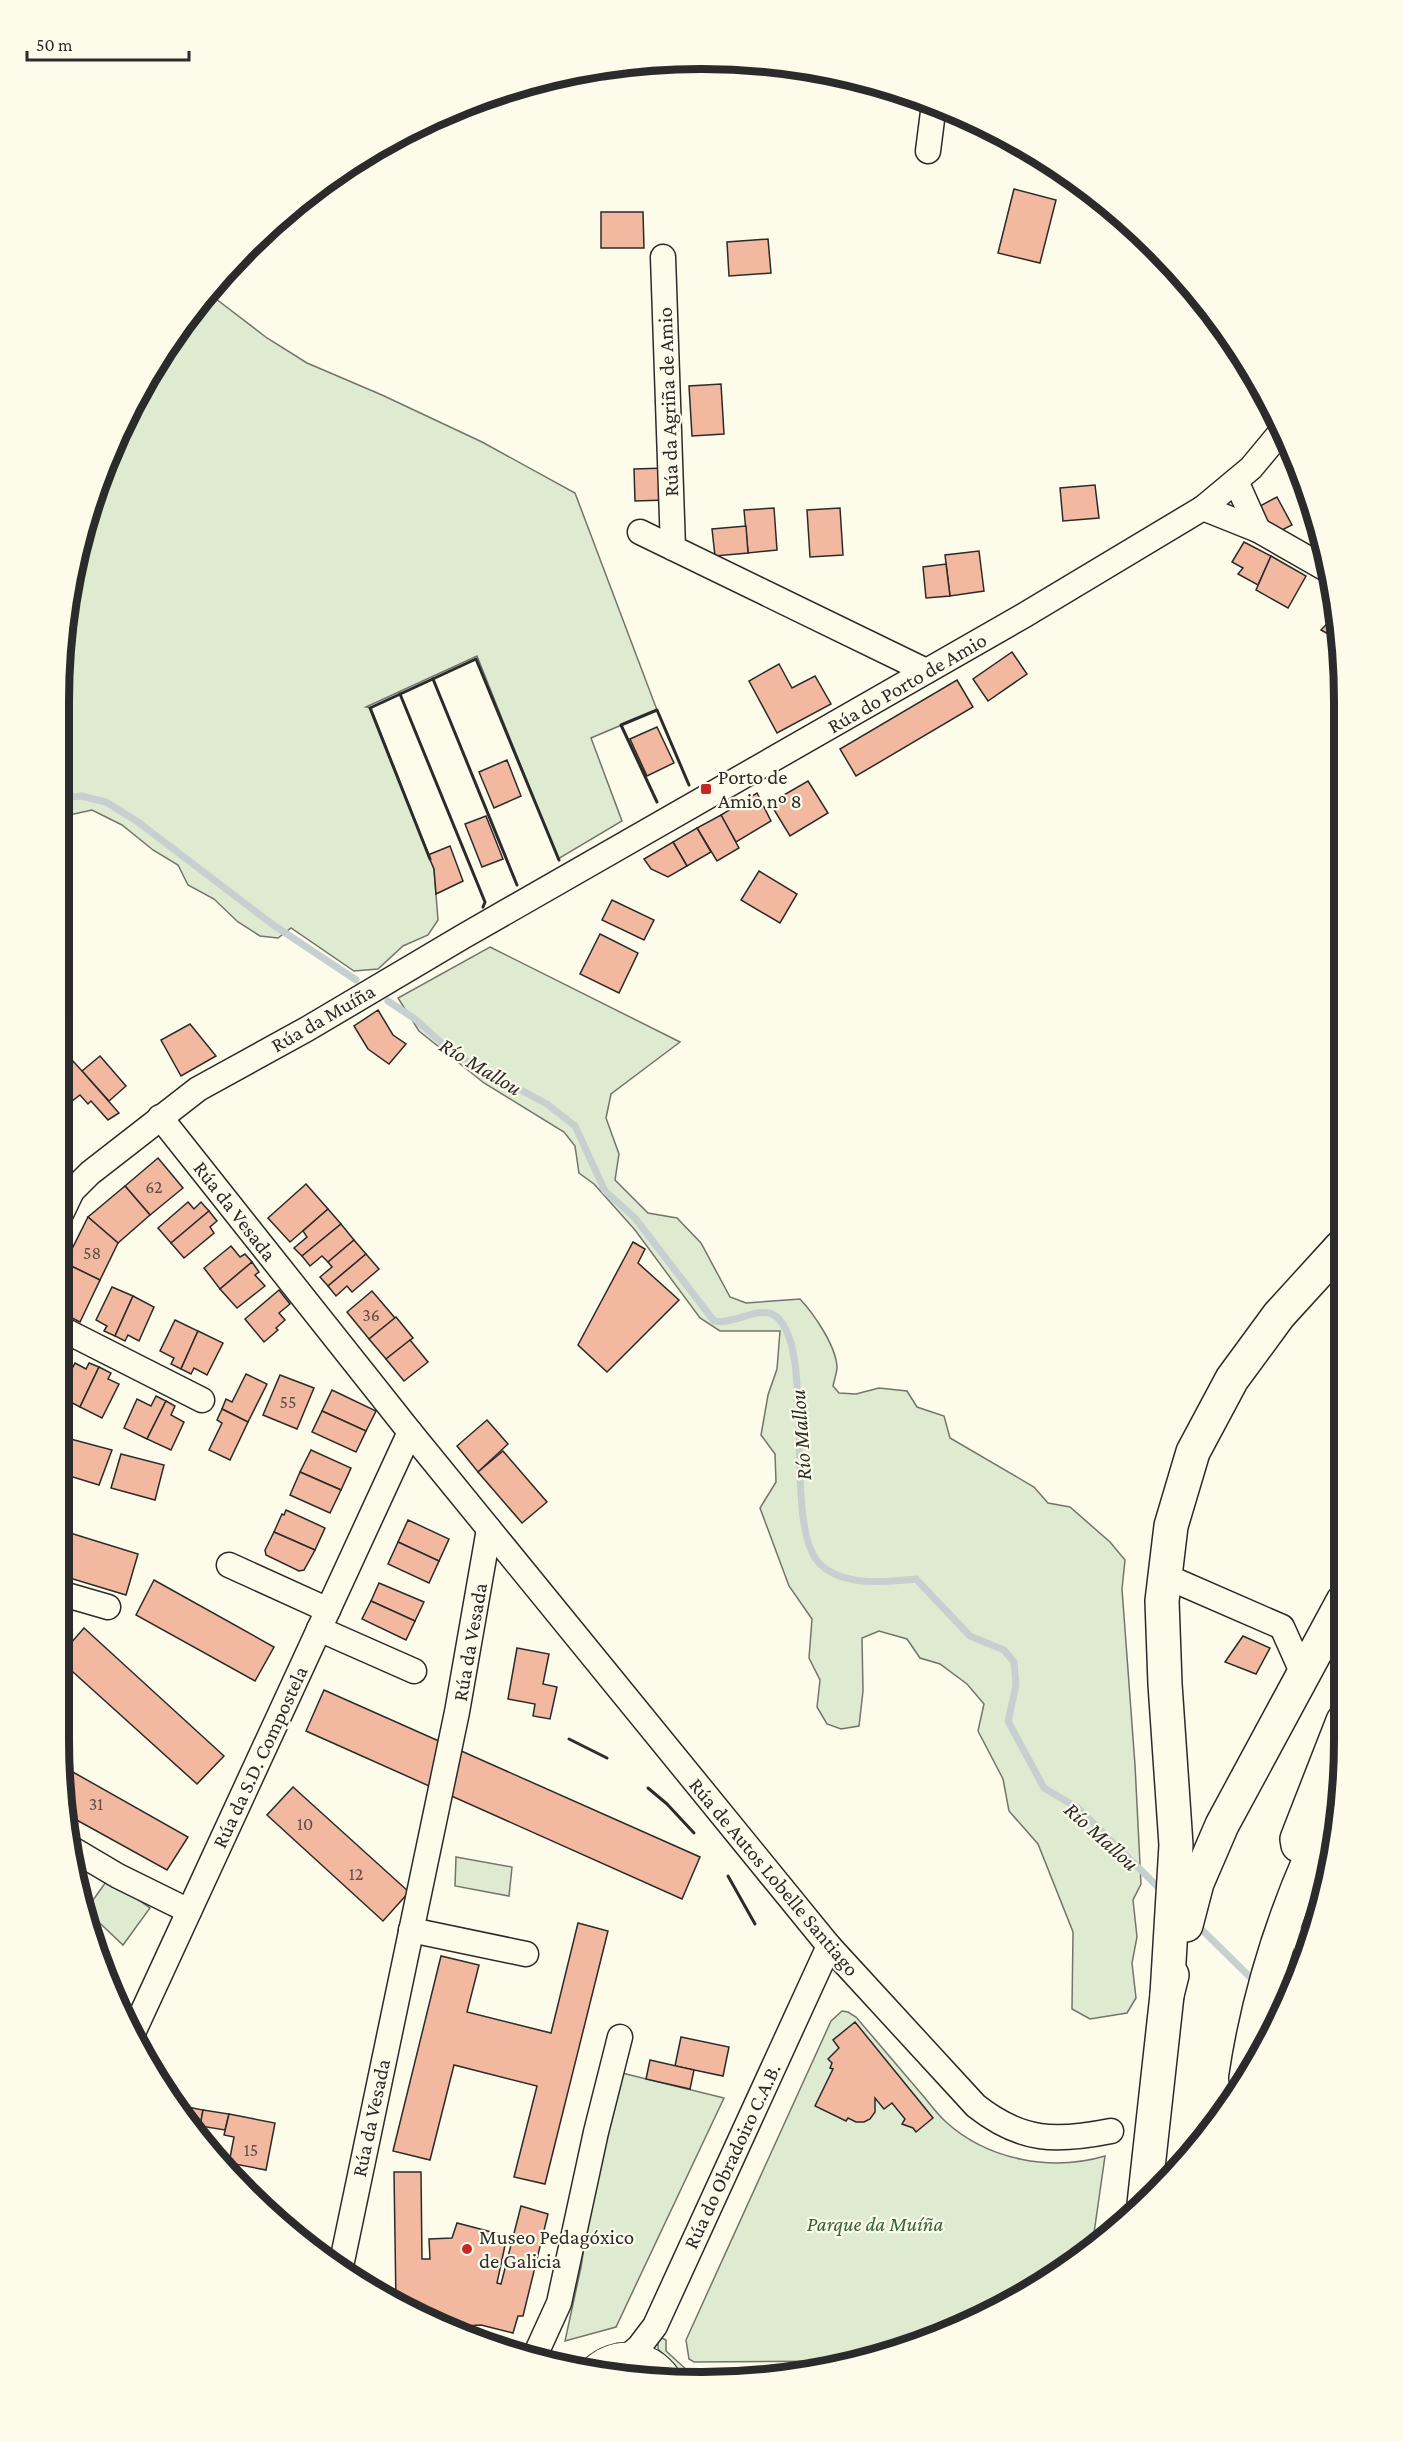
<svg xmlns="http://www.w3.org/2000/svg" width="1403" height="2441" font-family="'Crimson Pro',serif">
  <rect width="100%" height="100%" fill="#fdfbea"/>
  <g fill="#deebd1" stroke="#74746e" stroke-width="1.5">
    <path d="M207 292 267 338 307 363 382 395 482 442 575 493 657 710 591 738 622 821 558 859 477 656 366 707 371 708 434 869 438 920 428 935 403 946 378 969 354 971 291 928 278 938 260 936 238 922 214 899 188 885 178 865 153 850 122 825 92 810 60 817V660L81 535 145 380Z"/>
    <path d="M490 947 680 1042 611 1094 606 1118 619 1154 615 1180 648 1213 677 1218 701 1243 730 1297 746 1303 800 1299C814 1314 836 1346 837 1367 837 1373 834 1380 833 1386L839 1393 856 1394 879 1388 907 1391 917 1407 944 1416 950 1438 1034 1487 1048 1503 1070 1507 1110 1542 1125 1560 1122 1589 1135 1765 1141 1884 1133 1900 1137 1937 1132 1963 1136 1998 1127 2013 1090 2019 1072 2009 1073 1932 1038 1844 1009 1811 1003 1779 978 1731 984 1704 967 1684 940 1664 920 1658 907 1639 879 1631 862 1638 863 1691 859 1726 841 1729 827 1724 817 1707 820 1680 809 1658 812 1619 789 1586 760 1508 776 1482 775 1454 761 1435 768 1395 777 1369 780 1331H720L700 1318 635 1230 594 1184 579 1173 575 1146 564 1132 484 1083 419 1031 398 998Z"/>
    <path d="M456 1857 512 1867 509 1896 455 1886Z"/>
    <path d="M108 1879 150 1908 123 1945 86 1910Z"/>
    <path d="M842 2011 848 2012 856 2017C877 2042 898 2066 919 2091 928 2101 936 2113 946 2122 988 2160 1051 2172 1105 2156L1092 2247 1023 2296 947 2334 856 2361 694 2362 689 2359 686 2340 831 2021Z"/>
    <path d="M622 2073 724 2098 616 2327 565 2341 581 2267 596 2170Z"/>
    <path d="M658 2336 666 2340V2351L688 2371 694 2375 800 2374 743 2381 684 2379 675 2365 658 2349Z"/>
  </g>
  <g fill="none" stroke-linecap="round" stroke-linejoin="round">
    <g stroke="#c7d0d0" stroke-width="7">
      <path d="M60 798 81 796 106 802 138 822 272 924 356 980"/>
      <path d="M388 1001 415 1019 454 1054 547 1104 575 1126 605 1191 635 1218 714 1321C732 1325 757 1307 772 1314 820 1338 780 1525 820 1564 843 1587 887 1582 916 1579L970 1636 1004 1650 1014 1662 1016 1686 1008 1721 1044 1788 1078 1808 1159 1888"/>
      <path d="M1196 1924 1253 1980"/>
      <path d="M1274 2001 1282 2009"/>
    </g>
  </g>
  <g fill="#f2b8a0" stroke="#2b2b2b" stroke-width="1.5">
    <path d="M1014 189 1056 200 1040 263 998 253Z"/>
    <path d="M601 212H643L644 248H601Z"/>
    <path d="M768 239 771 273 729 276 727 242Z"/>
    <path d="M721 384 724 434 692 436 689 386Z"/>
    <path d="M665 468 666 500 635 501 634 469Z"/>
    <path d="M1095 485 1099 518 1063 521 1060 488Z"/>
    <path d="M1277 497 1292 525 1274 534 1260 506Z"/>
    <path d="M774 508 777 550 748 553 744 510Z"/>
    <path d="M840 508 843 555 810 557 807 510Z"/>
    <path d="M746 526 748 553 715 556 712 529Z"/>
    <path d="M1318 528 1322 543 1313 540Z"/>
    <path d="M1244 542 1271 556 1258 585 1238 574 1243 568 1232 562Z"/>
    <path d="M979 551 984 591 950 596 945 555Z"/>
    <path d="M1271 556 1306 576 1288 608 1256 590Z"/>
    <path d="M946 564 950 596 926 598 923 567Z"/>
    <path d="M1338 612 1339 618V640L1321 630Z"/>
    <path d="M1012 652 1027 674 988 701 973 679Z"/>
    <path d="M779 664 792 688 815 676 831 704 777 733 749 681Z"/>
    <path d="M957 680 973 707 856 776 840 749Z"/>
    <path d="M657 727 674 763 647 776 630 739Z"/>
    <path d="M507 760 521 796 494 808 479 772Z"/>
    <path d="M808 781 828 813 790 836 770 803Z"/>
    <path d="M757 793 771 821 736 842 721 815Z"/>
    <path d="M721 815 739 848 717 861 697 828Z"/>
    <path d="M486 816 503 859 482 867 465 824Z"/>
    <path d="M697 828 711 852 687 866 673 842Z"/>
    <path d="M673 842 687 866 668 877 651 869 644 859Z"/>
    <path d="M450 846 463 881 436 894 434 869 428 855Z"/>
    <path d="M759 871 797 894 780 923 741 900Z"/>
    <path d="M612 900 654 920 644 940 602 920Z"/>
    <path d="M600 934 638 953 619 993 580 974Z"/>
    <path d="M378 1010 393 1035 406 1044 389 1064 368 1049 354 1026Z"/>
    <path d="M190 1024 216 1056 181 1076 161 1040Z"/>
    <path d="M100 1056 126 1086 109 1101 82 1071Z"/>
    <path d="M72 1060 82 1071 119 1113 108 1120 91 1101 88 1104 80 1095 72 1101 61 1090V1070Z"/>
    <path d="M158 1158 183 1188 150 1215 125 1186Z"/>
    <path d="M306 1184 328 1209 290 1242 268 1218Z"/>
    <path d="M125 1186 150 1215 118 1243 88 1217Z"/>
    <path d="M188 1202 194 1209 201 1202 209 1211 171 1243 158 1228Z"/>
    <path d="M328 1209 341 1224 302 1256 294 1248 307 1237 303 1231Z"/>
    <path d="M209 1211 217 1221 210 1227 214 1233 184 1258 171 1243Z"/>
    <path d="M88 1217 118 1243 100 1280 65 1263Z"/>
    <path d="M341 1224 354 1240 328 1262 322 1256 310 1266 302 1256Z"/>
    <path d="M354 1240 366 1254 328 1286 320 1277 332 1267 328 1262Z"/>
    <path d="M633 1242 645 1249 638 1263 679 1300 607 1372 578 1345Z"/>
    <path d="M231 1246 240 1257 245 1254 252 1262 220 1289 204 1268Z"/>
    <path d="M366 1254 379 1269 352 1292 347 1286 336 1296 328 1286Z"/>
    <path d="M252 1262 259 1272 255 1275 265 1286 237 1308 220 1289Z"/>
    <path d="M65 1263 100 1280 80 1322 62 1313V1270Z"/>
    <path d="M112 1287 133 1296 115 1336 104 1331 107 1326 96 1320Z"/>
    <path d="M279 1290 290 1304 279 1313 285 1320 276 1328 278 1330 264 1342 245 1319Z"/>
    <path d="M372 1291 395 1318 369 1339 347 1312Z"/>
    <path d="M133 1296 154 1307 139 1341 128 1335 125 1341 115 1336Z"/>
    <path d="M396 1317 413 1338 386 1359 369 1339Z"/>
    <path d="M175 1320 198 1331 181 1369 171 1364 174 1358 160 1351Z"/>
    <path d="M198 1331 223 1343 207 1375 194 1368 191 1374 181 1369Z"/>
    <path d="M410 1340 428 1362 404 1381 386 1359Z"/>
    <path d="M75 1363 86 1369 89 1363 99 1367 80 1407 63 1398 62 1389Z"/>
    <path d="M99 1367 111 1373 108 1379 119 1384 102 1418 80 1407Z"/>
    <path d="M246 1374 267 1384 248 1422 222 1409 226 1399 232 1402Z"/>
    <path d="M280 1375 314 1388 297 1429 263 1415Z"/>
    <path d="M332 1390 376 1411 366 1431 322 1411Z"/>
    <path d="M156 1396 166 1401 147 1439 124 1428 137 1399 151 1406Z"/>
    <path d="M166 1401 175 1406 171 1415 184 1422 171 1450 147 1439Z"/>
    <path d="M222 1409 248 1422 230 1460 209 1450 222 1423 217 1420Z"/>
    <path d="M322 1411 366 1431 356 1452 312 1432Z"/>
    <path d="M487 1420 508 1444 478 1472 457 1446Z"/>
    <path d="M63 1437 112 1450 99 1485 63 1474Z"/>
    <path d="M311 1450 351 1468 341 1490 300 1472Z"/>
    <path d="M503 1451 547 1502 522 1523 478 1472Z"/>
    <path d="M121 1454 164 1465 155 1500 111 1488Z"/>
    <path d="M300 1472 341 1490 330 1513 290 1495Z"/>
    <path d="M286 1510 325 1528 315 1550 274 1532 282 1514 284 1515Z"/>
    <path d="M408 1520 449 1539 439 1561 398 1542Z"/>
    <path d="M67 1532 138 1554 126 1595 63 1576V1544Z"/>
    <path d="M274 1532 315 1550 304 1570 299 1571 266 1555 265 1550Z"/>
    <path d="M398 1542 439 1561 429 1583 388 1564Z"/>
    <path d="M154 1580 274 1647 255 1681 136 1615Z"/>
    <path d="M379 1583 424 1602 415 1621 371 1601Z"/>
    <path d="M371 1601 415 1621 406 1640 362 1619Z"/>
    <path d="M84 1628 224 1756 197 1784 63 1663V1652Z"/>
    <path d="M1243 1636 1270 1648 1256 1674 1225 1662Z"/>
    <path d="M517 1648 549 1654 543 1684 557 1687 550 1719 533 1716 535 1704 508 1699Z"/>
    <path d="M324 1690 700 1857 682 1899 306 1731Z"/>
    <path d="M64 1767 188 1837 167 1870 64 1813Z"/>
    <path d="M293 1787 409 1892 383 1921 267 1815Z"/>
    <path d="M578 1923 608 1931 545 2184 514 2177 537 2086 454 2065 430 2160 393 2151 441 1956 479 1965 467 2012 551 2033Z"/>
    <path d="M855 2022 933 2118 916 2132 913 2128 902 2124 905 2119 892 2103 884 2109 875 2098V2112L870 2119 864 2122H856L848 2118 846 2121 815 2106 833 2069 830 2068 832 2063 828 2059 839 2048 833 2040Z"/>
    <path d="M681 2037 729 2047 723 2076 675 2066Z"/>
    <path d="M650 2060 694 2070 690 2089 646 2079Z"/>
    <path d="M178 2105 203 2110 201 2122 184 2119 177 2108Z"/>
    <path d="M203 2110 229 2114 225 2130 200 2126Z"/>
    <path d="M229 2114 275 2123 266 2170 229 2163 234 2137 224 2135Z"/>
    <path d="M394 2172H421L422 2259H430L429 2239 452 2238 457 2223 507 2236 497 2283 501 2284 521 2206 548 2214 523 2316H518L513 2333 481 2325 466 2326V2335L427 2320V2314H414L396 2304Z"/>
  </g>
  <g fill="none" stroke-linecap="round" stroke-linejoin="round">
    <defs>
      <g id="minor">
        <path d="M928 151 934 104"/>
        <path d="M663 257 673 548"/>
        <path d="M1236 481 1258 530"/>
        <path d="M1203 508 1258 530 1328 570"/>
        <path d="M640 532 926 671"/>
        <path d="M160 1117 410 1432 829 1946 976 2106C1022 2142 1056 2142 1111 2131"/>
        <path d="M62 1212 72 1191 90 1173 198 1089 307 1029 464 936 1023 616 1203 508 1251 468 1280 433"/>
        <path d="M62 1329 202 1400"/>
        <path d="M229 1565 328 1610"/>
        <path d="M1165 1576 1282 1627 1303 1674"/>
        <path d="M63 1594 108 1607"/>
        <path d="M319 1629 414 1671"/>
        <path d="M69 1847 118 1876 189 1911"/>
        <path d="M411 1930 526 1954"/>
        <path d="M132 2035 410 1432"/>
        <path d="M340 2271 457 1712 489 1529"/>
        <path d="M626 2358 639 2347 655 2326 829 1946"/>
        <path d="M533 2360 559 2303 596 2132 620 2037"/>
      </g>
      <path id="major" d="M595 2372C616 2352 648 2355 665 2379"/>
      <g id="highway">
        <path d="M1298 1845 1297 1839 1343 1721"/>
        <path d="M1186 1925 1197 1883 1222 1825 1343 1601"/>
        <path d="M1310 1948 1311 1941"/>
        <path d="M1167 1995 1176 1845 1165 1684 1162 1601 1171 1526 1193 1452 1232 1379 1279 1315 1341 1247"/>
        <path d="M1246 2078C1261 1977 1294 1884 1341 1794"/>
        <path d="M1144 2204 1167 1995 1172 1975"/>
      </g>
    </defs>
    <use href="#minor" stroke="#2b2b2b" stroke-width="27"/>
    <use href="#major" stroke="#2b2b2b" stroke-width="34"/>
    <use href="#highway" stroke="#2b2b2b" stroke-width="36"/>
    <use href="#minor" stroke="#fdfbea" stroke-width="24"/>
    <use href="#major" stroke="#fdfbea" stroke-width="32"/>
    <use href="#highway" stroke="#fdfbea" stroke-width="33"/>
    <g stroke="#2b2b2b" stroke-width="3">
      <path d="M433 679 517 885"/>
      <path d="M400 694 485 902 483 907"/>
      <path d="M657 802 621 725 657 710 689 785"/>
      <path d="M430 859 370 708 476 659 559 860"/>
      <path d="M569 1739 607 1758"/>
      <path d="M648 1788 667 1804 694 1833"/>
      <path d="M728 1876 755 1924"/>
    </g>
  </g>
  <g fill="#c62828" stroke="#fdfbea" stroke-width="2">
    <rect x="700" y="783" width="12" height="12" rx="3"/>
    <circle cx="467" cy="2249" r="6"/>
  </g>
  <g text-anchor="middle" stroke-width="4.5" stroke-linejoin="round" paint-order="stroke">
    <g font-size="18" fill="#5d4e48">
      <text x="154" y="1193">62</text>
      <text x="92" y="1259">58</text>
      <text x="371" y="1321">36</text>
      <text x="288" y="1408">55</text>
      <text x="96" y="1810">31</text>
      <text x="305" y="1830">10</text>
      <text x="356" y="1880">12</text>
      <text x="251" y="2156">15</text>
    </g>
    <g font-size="21" fill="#2b2b2b" stroke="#fdfbea">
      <text transform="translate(668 402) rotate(-92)" y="7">Rúa da Agriña de Amio</text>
      <text transform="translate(907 683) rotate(-30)" y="7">Rúa do Porto de Amio</text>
      <text transform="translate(323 1018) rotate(-30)" y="7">Rúa da Muíña</text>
      <text transform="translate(235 1211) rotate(52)" y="7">Rúa da Vesada</text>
      <text transform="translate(470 1642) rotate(-80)" y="7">Rúa da Vesada</text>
      <text transform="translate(260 1757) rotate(-65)" y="7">Rúa da S.D. Compostela</text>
      <text transform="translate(774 1877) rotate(50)" y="7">Rúa de Autos Lobelle Santiago</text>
      <text transform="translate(371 2118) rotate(-78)" y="7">Rúa da Vesada</text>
      <text transform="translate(732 2156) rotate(-65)" y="7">Rúa do Obradoiro C.A.B.</text>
    </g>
    <g font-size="21" fill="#2b2b2b" stroke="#fdfbea" text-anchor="start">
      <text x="718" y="784">Porto de<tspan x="718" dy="24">Amio nº 8</tspan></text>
      <text x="479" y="2244">Museo Pedagóxico<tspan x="479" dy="24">de Galicia</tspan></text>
    </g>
    <g font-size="21" font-style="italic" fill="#34623c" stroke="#fdfbea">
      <text x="875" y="2231">Parque da Muíña</text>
    </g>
    <g font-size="22" font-style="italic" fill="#2b2b2b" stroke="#fdfbea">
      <text transform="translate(481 1066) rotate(31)" y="8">Río Mallou</text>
      <text transform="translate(800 1435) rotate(-94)" y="8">Río Mallou</text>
      <text transform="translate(1102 1836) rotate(42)" y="8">Río Mallou</text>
    </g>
  </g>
  <path d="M0 0H1403V2441H0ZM701 69H702A632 632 0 0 1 1334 701V1740A632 632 0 0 1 702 2372H701A632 632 0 0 1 69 1740V701A632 632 0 0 1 701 69Z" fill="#fdfbea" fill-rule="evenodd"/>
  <path fill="none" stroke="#2b2b2b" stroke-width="8" d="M701 69H702A632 632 0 0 1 1334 701V1740A632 632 0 0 1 702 2372H701A632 632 0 0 1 69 1740V701A632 632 0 0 1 701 69Z"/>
  <path d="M27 51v9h162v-9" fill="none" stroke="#2b2b2b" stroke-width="3"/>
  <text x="36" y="51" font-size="18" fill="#2b2b2b" stroke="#fdfbea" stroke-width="4.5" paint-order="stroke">50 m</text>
</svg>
